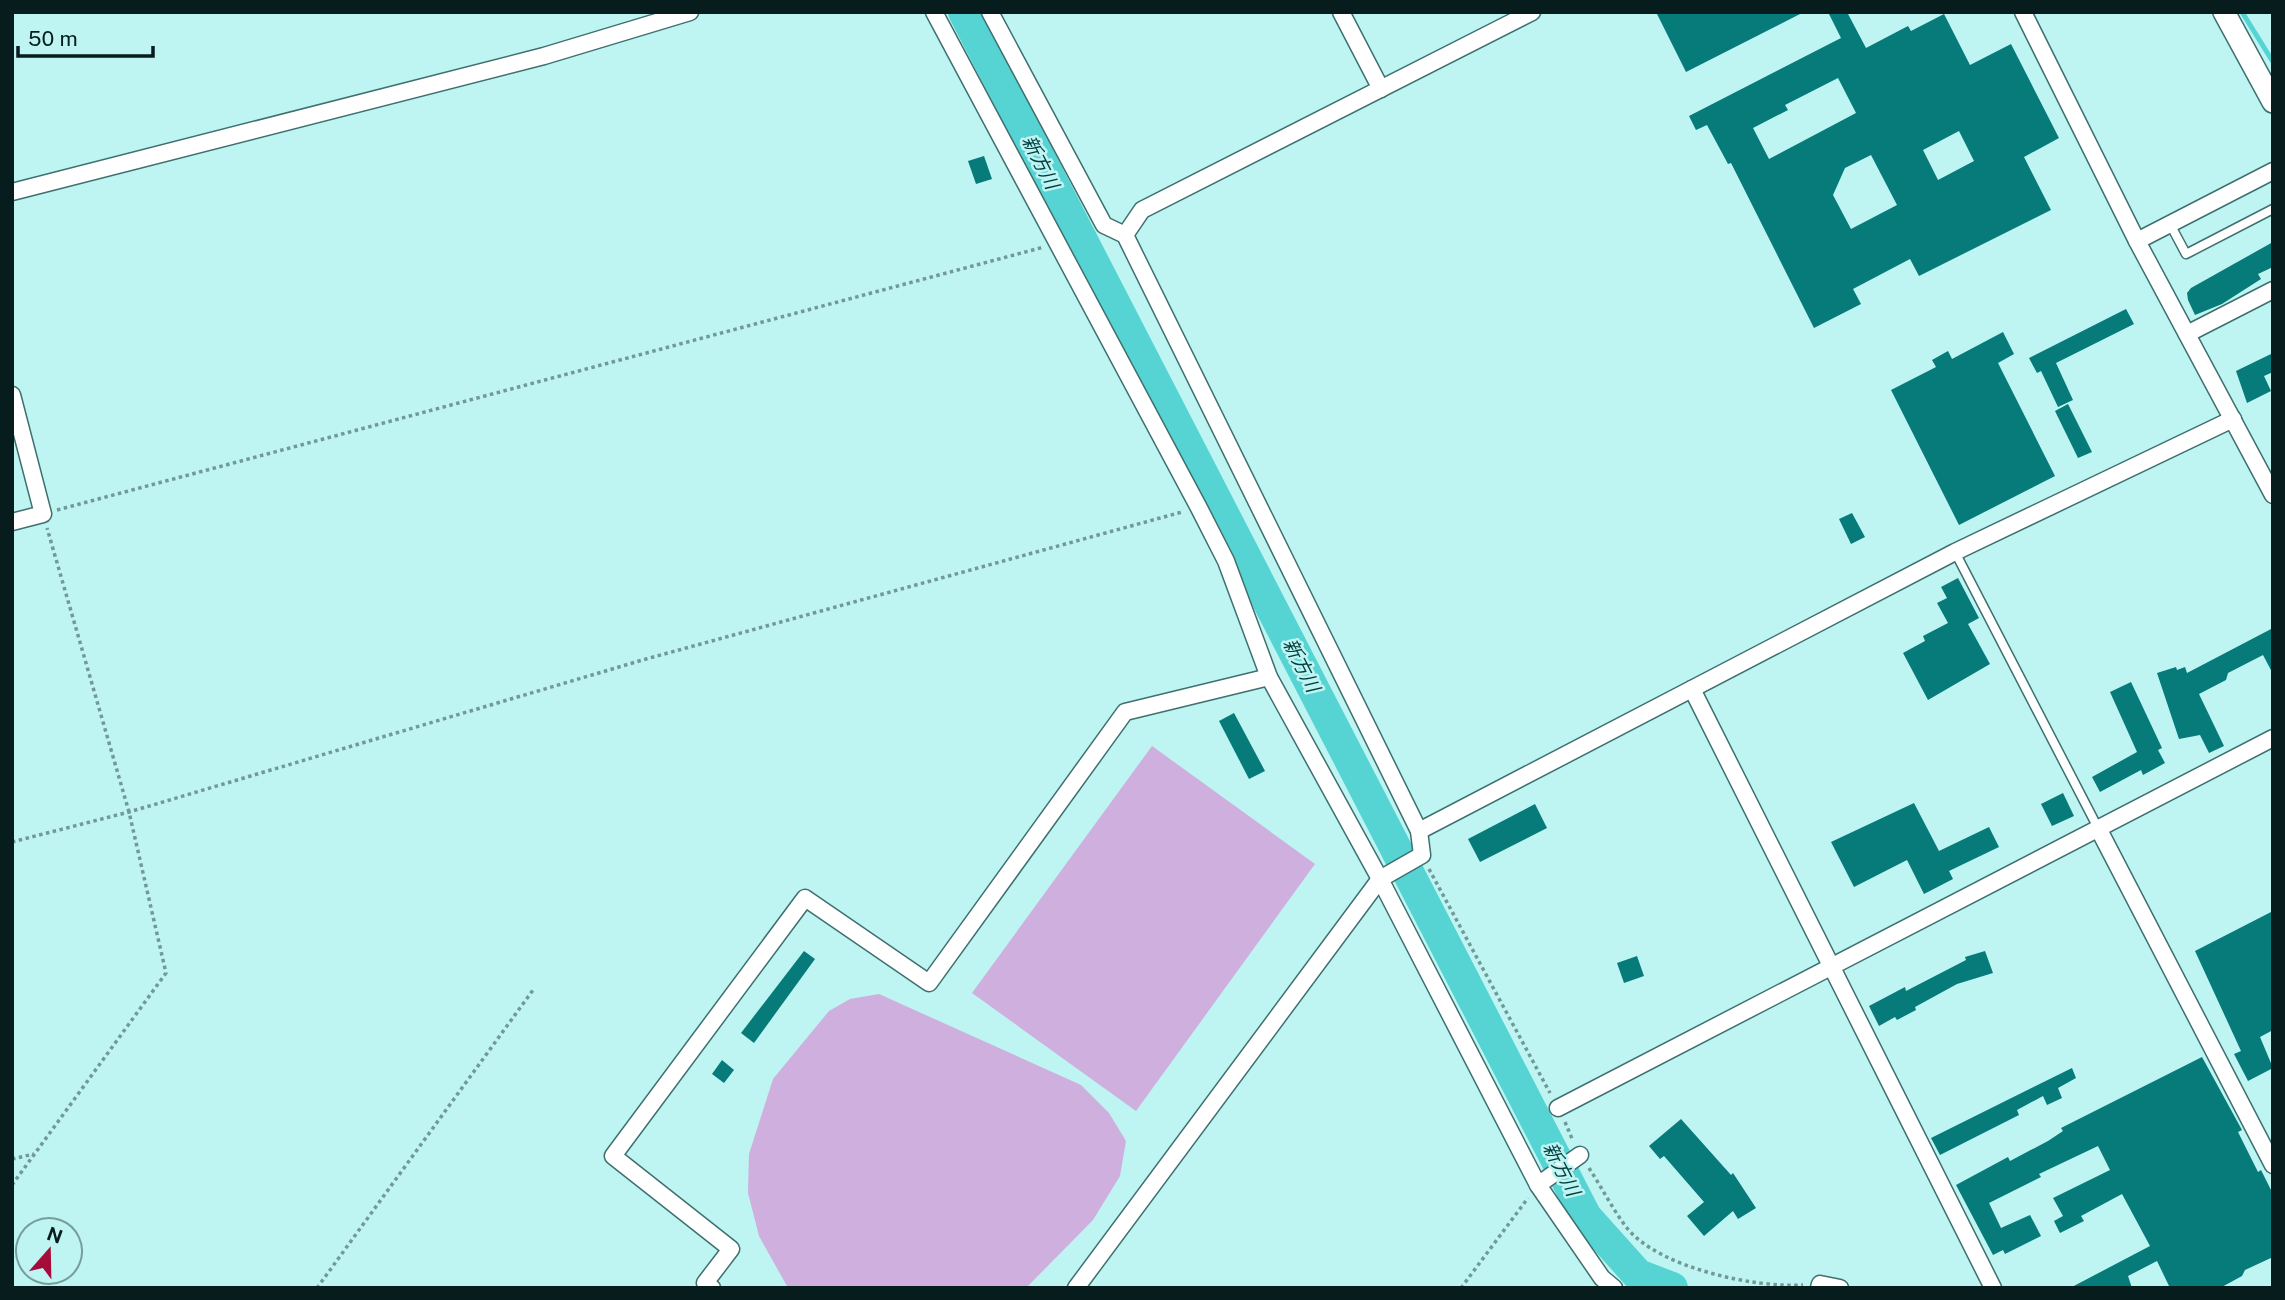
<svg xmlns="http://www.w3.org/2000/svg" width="2285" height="1300" font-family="'Public Sans','Noto Sans JP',sans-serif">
  <rect width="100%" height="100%" fill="#bef4f2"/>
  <g fill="#ceafde">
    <path d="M1152 746 1315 864 1136 1111 972 993Z"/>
    <path d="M879 994 1081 1085 1109 1113 1126 1141 1120 1176 1093 1220 1026 1288H788L759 1236 748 1193 749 1154 773 1079 829 1011 850 999Z"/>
  </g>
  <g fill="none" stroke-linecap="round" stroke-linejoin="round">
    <path stroke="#56d4d3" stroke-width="5" d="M2242 12 2273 62"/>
    <path stroke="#56d4d3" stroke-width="32" d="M964 12 1586 1217 1638 1275 1672 1288"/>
  </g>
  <g fill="#077a7a" fill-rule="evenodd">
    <path d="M1656 12H1804L1686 72Z"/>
    <path d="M1828 12H1847L1866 48 1908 26 1911 31 1944 14 1970 65 2011 44 2059 138 2024 157 2051 210 1919 276 1910 259 1853 289 1861 304 1814 328 1731 163 1728 164 1707 125 1696 130 1689 116 1841 38ZM1838 78 1856 113 1769 159 1753 128 1788 110 1785 105ZM1959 131 1974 161 1938 180 1923 150ZM1871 155 1897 205 1851 229 1833 195 1845 168Z"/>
    <path d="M984 156 992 179 976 184 968 161Z"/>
    <path d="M2273 242V267L2258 274 2261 279 2222 304 2195 315 2188 300 2187 293 2191 288Z"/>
    <path d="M2126 309 2134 324 2056 363 2073 400 2058 407 2041 371 2037 373 2029 358Z"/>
    <path d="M2003 332 2014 354 1998 363 2055 476 1959 525 1891 390 1936 367 1932 360 1948 351 1952 359Z"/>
    <path d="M2273 353V372L2264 376 2271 391 2247 403 2236 371Z"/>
    <path d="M2068 404 2092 452 2078 458 2055 411Z"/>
    <path d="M1852 513 1865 537 1851 544 1839 519Z"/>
    <path d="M1958 578 1979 618 1968 624 1990 664 1928 700 1903 653 1925 641 1923 636 1948 623 1937 603 1947 598 1941 587Z"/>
    <path d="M2273 628V674L2263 655 2228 673 2226 680 2199 694 2224 746 2209 753 2200 735 2179 739 2157 673 2176 667 2177 670 2185 667 2187 673Z"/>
    <path d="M2131 682 2162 748 2158 750 2165 763 2143 775 2141 770 2100 792 2092 777 2137 752 2110 692Z"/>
    <path d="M1234 713 1265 771 1249 779 1219 721Z"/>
    <path d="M2063 793 2074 816 2052 826 2041 804Z"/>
    <path d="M1914 803 1939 851 1989 827 1999 847 1949 871 1953 879 1924 894 1907 860 1854 887 1831 842Z"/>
    <path d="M1535 804 1547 828 1480 862 1468 839Z"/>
    <path d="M2273 911V1030L2260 1037 2273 1068 2248 1081 2234 1054 2241 1051 2195 951Z"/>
    <path d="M804 951 815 959 754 1043 741 1033Z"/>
    <path d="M1985 951 1993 973 1957 984 1915 1007 1916 1010 1897 1020 1895 1017 1879 1026 1869 1006 1905 987 1906 991 1966 960 1965 957Z"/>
    <path d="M1637 956 1644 976 1624 983 1617 963Z"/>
    <path d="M2202 1057 2242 1130 2238 1132 2258 1172 2261 1170 2273 1194V1257L2245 1270 2242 1276 2220 1288H2170L2157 1261 2128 1276 2132 1288H2070L2150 1246 2122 1194 2081 1216 2084 1221 2060 1233 2054 1221 2063 1216 2053 1198 2110 1170 2098 1146 2039 1174 2041 1177 1989 1203 2001 1228 2030 1215 2041 1236 2005 1254 2003 1250 1993 1255 1956 1185 2008 1157 2010 1161 2048 1141 2063 1131 2061 1128Z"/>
    <path d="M722 1060 734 1070 724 1083 712 1074Z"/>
    <path d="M2072 1068 2076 1078 2058 1088 2062 1098 2047 1105 2043 1096 2017 1110 2019 1115 1940 1155 1931 1138Z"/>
    <path d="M1681 1119 1731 1175 1733 1173 1756 1208 1738 1219 1733 1211 1704 1236 1687 1216 1704 1202 1664 1156 1660 1159 1649 1146Z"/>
  </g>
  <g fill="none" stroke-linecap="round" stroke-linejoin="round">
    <defs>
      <g id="lane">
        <path d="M2170 224 2186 254 2273 209"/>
        <path d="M1955 552 2098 828"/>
      </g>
      <g id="street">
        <path d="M934 12 1199 508 1226 561 1269 677 1380 879 1538 1185 1602 1278 1614 1288"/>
        <path d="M990 12 1104 225 1125 235 1419 831 1422 855 1380 879 1076 1288"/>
        <path d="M1341 12 1381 89"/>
        <path d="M2023 12 2137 241 2273 495"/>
        <path d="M12 192 544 56 690 12"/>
        <path d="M1125 235 1142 210 1532 12"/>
        <path d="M2137 241 2273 171"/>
        <path d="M2187 334 2273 290"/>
        <path d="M12 395 43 514 12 522"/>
        <path d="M1692 689 1993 1288"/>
        <path d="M2098 828 2273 1165"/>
        <path d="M1419 831 1955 552 2233 419"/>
        <path d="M1558 1108 2273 738"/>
        <path d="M1538 1185 1580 1155"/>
        <path d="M712 1288 705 1283 731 1249 613 1156 805 898 929 983 1125 712 1269 677"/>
        <path d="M1819 1288 1820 1284 1840 1288"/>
      </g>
      <path id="secondary" d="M2224 12 2273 102"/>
    </defs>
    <use href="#lane" stroke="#3e706f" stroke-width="11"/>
    <use href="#street" stroke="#3e706f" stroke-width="19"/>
    <use href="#secondary" stroke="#3e706f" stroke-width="24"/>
    <g stroke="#719998" stroke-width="3.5" stroke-dasharray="3.5 3.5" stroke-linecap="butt">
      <path d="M57 510 1044 247"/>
      <path d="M12 842 129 812 646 659 1182 512"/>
      <path d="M1429 869 1550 1093"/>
      <path d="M1565 1122 1573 1141"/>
      <path d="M12 1159 34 1154"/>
      <path d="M1589 1168C1602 1188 1613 1210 1627 1228 1659 1268 1755 1288 1803 1285"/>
      <path d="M12 1185 166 973 129 812 47 528"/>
      <path d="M317 1288 533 990"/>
      <path d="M1461 1288 1528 1198"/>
    </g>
    <use href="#lane" stroke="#fff" stroke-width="8"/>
    <use href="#street" stroke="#fff" stroke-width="16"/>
    <use href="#secondary" stroke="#fff" stroke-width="21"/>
  </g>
  <g text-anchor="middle" stroke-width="5" stroke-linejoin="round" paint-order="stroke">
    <g font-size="19" font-style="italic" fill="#003d3d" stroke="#bef4f2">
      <text transform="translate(1041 162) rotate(63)" y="7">新方川</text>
      <text transform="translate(1302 665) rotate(63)" y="7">新方川</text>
      <text transform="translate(1562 1169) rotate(63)" y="7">新方川</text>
    </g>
  </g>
  <rect width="2285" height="1300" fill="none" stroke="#071c1c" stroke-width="28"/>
  <g transform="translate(49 1251) rotate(20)"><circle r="33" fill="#bef4f2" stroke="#759e9c" stroke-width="2"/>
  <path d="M0-5L12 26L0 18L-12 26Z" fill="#a60c39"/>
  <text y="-10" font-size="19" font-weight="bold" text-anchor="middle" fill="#071c1c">N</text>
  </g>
  <path d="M18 46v10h135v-10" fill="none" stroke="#071c1c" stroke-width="3.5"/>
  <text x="28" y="46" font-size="21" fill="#071c1c" stroke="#bef4f2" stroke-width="5" paint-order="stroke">50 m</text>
</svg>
